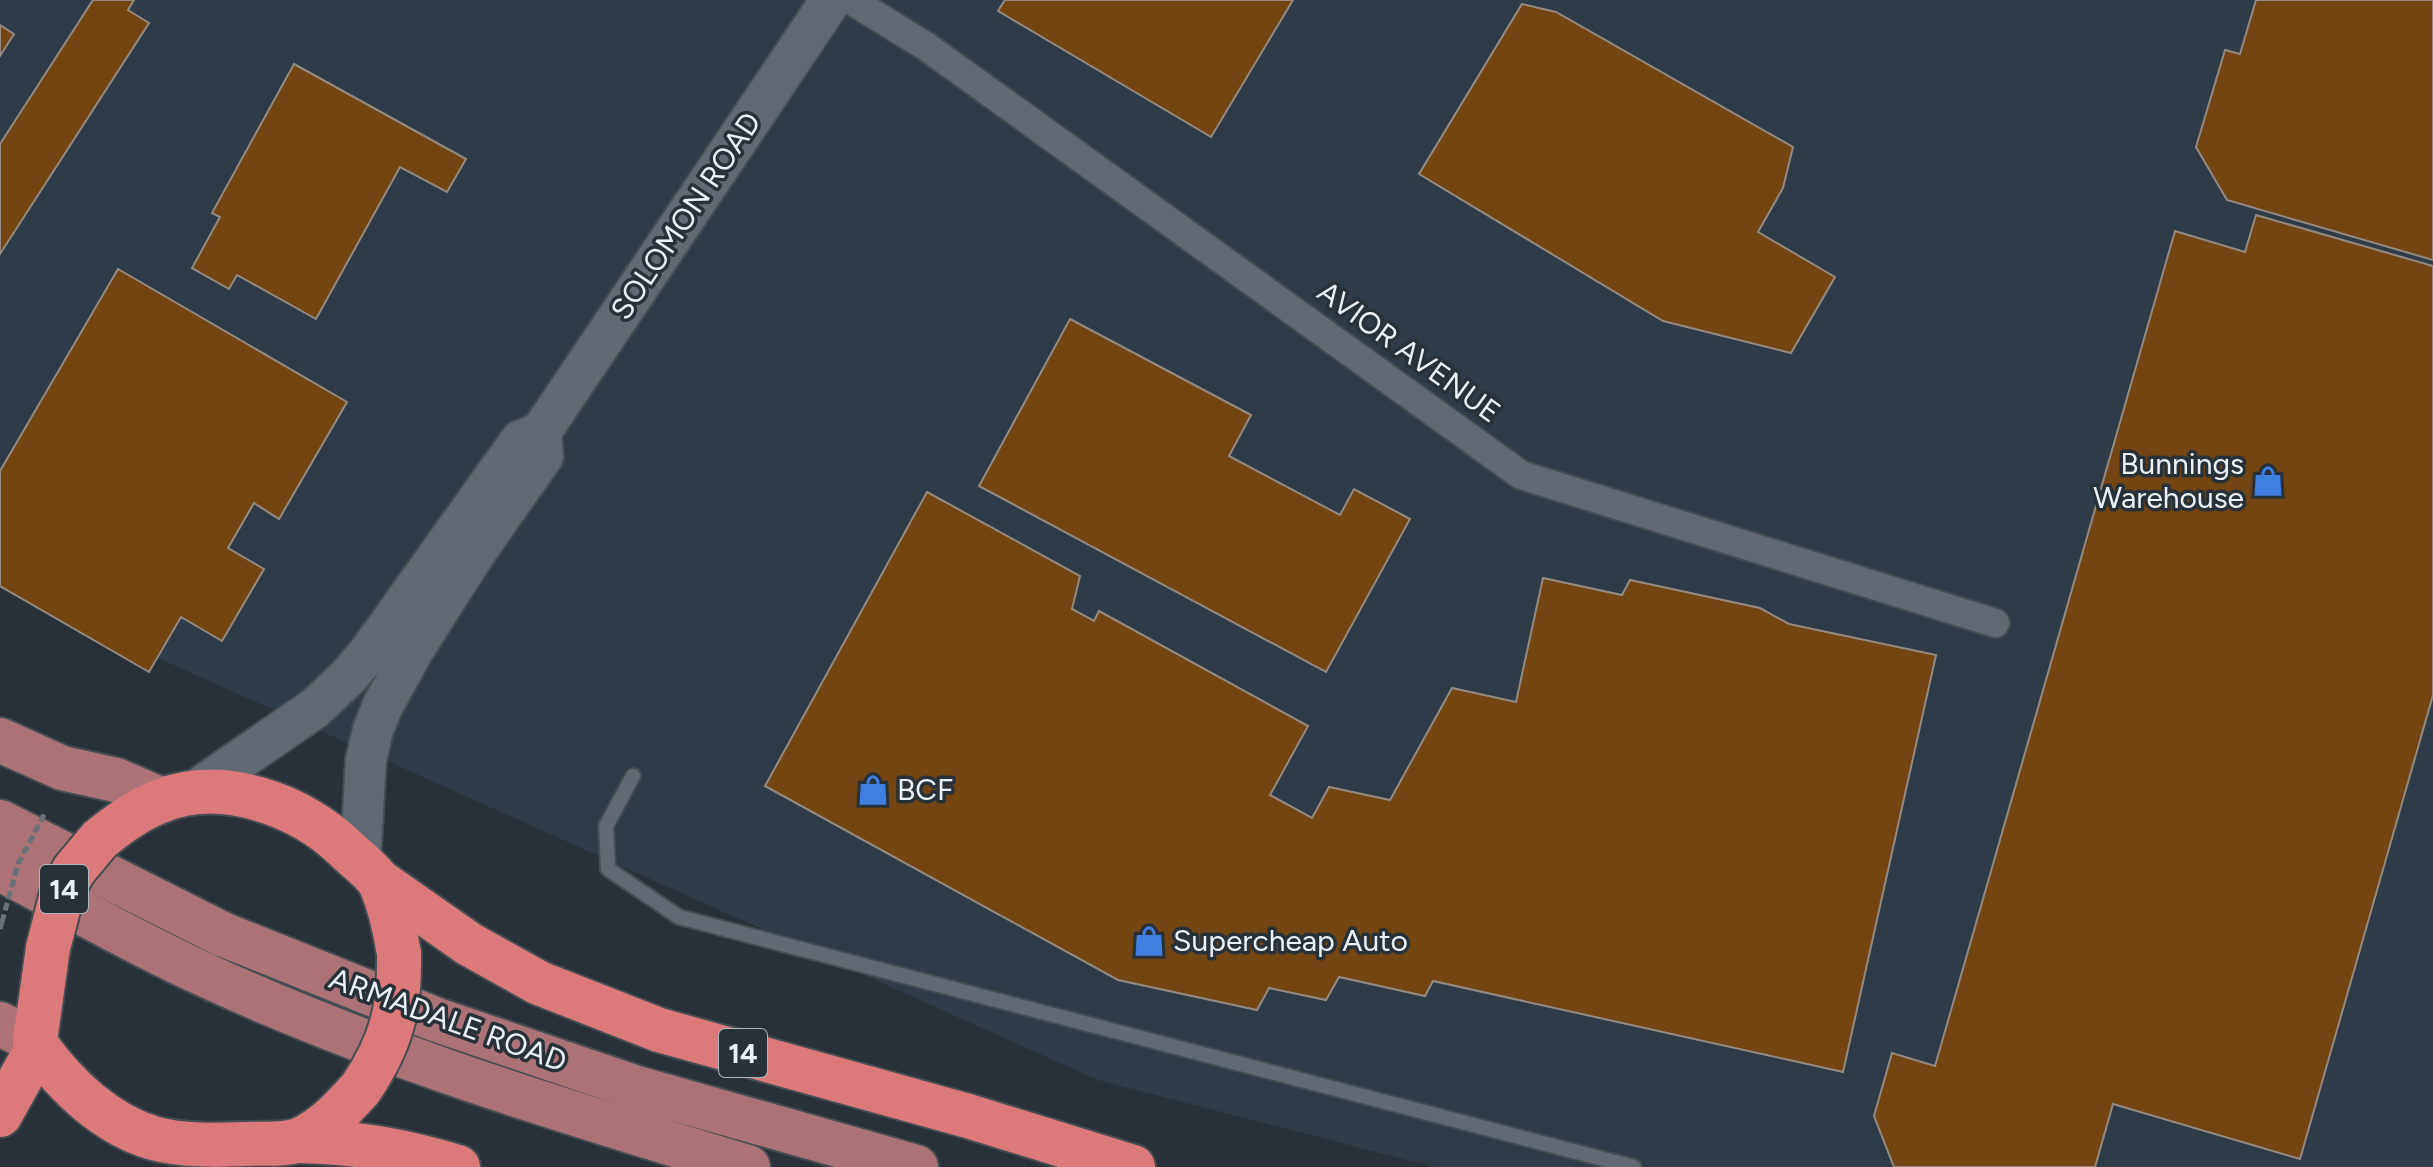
<svg xmlns="http://www.w3.org/2000/svg" width="2433" height="1167" font-family="Figtree,sans-serif">
  <rect width="100%" height="100%" fill="#293138"/>
  <path fill="#2f3c47" d="M0 0H2433V1167H1434L1098 1080 0 587Z"/>
  <g fill="#724513" stroke="#948a82" stroke-width="2">
    <path d="M93 0H134L128 10 149 23 0 254V144Z"/>
    <path d="M1005 0H1293L1211 137 998 11Z"/>
    <path d="M2256 0H2433V260L2227 200 2196 147 2225 50 2240 54Z"/>
    <path d="M1522 4 1556 12 1793 147 1783 188 1758 232 1835 277 1791 353 1663 321 1419 174Z"/>
    <path d="M0 25 14 34 0 56Z"/>
    <path d="M294 64 466 159 447 192 400 167 316 319 237 275 229 289 192 268 220 217 212 213Z"/>
    <path d="M2256 215 2433 266V695L2300 1159 2113 1104 2095 1167H1894L1874 1116 1892 1053 1935 1066 2175 231 2245 252Z"/>
    <path d="M118 269 347 402 279 519 254 503 228 548 264 569 222 641 181 617 149 672 0 586V471Z"/>
    <path d="M1070 319 1251 415 1229 456 1340 515 1354 489 1410 519 1326 672 979 486Z"/>
    <path d="M927 492 1080 576 1072 609 1094 621 1099 611 1308 726 1270 795 1312 818 1329 787 1390 800 1452 688 1516 702 1543 578 1622 595 1630 580 1760 608 1789 624 1936 655 1843 1072 1433 981 1425 996 1339 977 1326 1000 1269 988 1257 1010 1118 980 765 786Z"/>
  </g>
  <g fill="none" stroke-linecap="round" stroke-linejoin="round">
    <defs>
      <path id="lane" d="M633 776 606 826 608 869 679 917 1634 1167"/>
      <path id="street" d="M851 0 927 47 1521 475 1995 623"/>
      <g id="secondary">
        <path d="M192 793 315 708 348 677 370 651 520 441 541 432 831 0"/>
        <path d="M360 862 366 760 373 730 383 705 414 649 475 553 543 456 541 432"/>
      </g>
      <g id="primary">
        <path d="M0 740 62 768 116 780 162 800"/>
        <path d="M0 822 222 934 437 1020 640 1089 916 1167"/>
        <path d="M0 869C63 902 125 937 188 967 368 1052 559 1110 748 1167"/>
        <path d="M0 1024 35 1041"/>
      </g>
      <g id="highway">
        <path d="M99 840C118 824 137 810 161 801 222 776 301 805 346 849 356 859 373 871 380 883 390 905 395 930 399 954"/>
        <path d="M379 881 469 944 539 983 659 1030 968 1116 1133 1167"/>
        <path d="M48 948 35 1041 38 1047C66 1086 106 1124 153 1138 182 1146 216 1145 245 1144 263 1143 285 1146 301 1139 326 1127 343 1108 361 1088"/>
        <path d="M0 1115 38 1047"/>
        <path d="M297 1141C356 1142 401 1150 458 1167"/>
      </g>
    </defs>
    <use href="#lane" stroke="#464d52" stroke-width="18"/>
    <use href="#street" stroke="#464d52" stroke-width="32"/>
    <use href="#secondary" stroke="#464d52" stroke-width="44"/>
    <use href="#primary" stroke="#464d52" stroke-width="48"/>
    <use href="#highway" stroke="#464d52" stroke-width="48"/>
    <path stroke="#6a7178" stroke-width="5" stroke-dasharray="8 4" stroke-linecap="butt" d="M0 929 2 922"/>
    <use href="#lane" stroke="#616a72" stroke-width="14"/>
    <use href="#street" stroke="#616a72" stroke-width="28"/>
    <use href="#secondary" stroke="#616a72" stroke-width="40"/>
    <use href="#primary" stroke="#ab7377" stroke-width="44"/>
    <use href="#highway" stroke="#dc797b" stroke-width="44"/>
    <defs>
      <g id="highway-bridge">
        <path d="M48 948 63 890 74 870 99 840"/>
        <path d="M361 1088C392 1042 400 1008 399 954"/>
      </g>
    </defs>
    <use href="#highway-bridge" stroke="#464d52" stroke-width="48" stroke-linecap="butt"/>
    <path stroke="#6a7178" stroke-width="5" stroke-dasharray="8 4" stroke-linecap="butt" d="M2 922 18 864 45 813"/>
    <use href="#highway-bridge" stroke="#dc797b" stroke-width="44"/>
  </g>
  <defs>
    <symbol id="shop-bare" viewBox="-9 -9 18 18"><path d="M-5-2.5h2.3a2.7 3.5 0 0 1 5.4 0H5L5.5 6h-11ZM-1.5-2.5h3a1.5 2.3 0 0 0-3 0Z" fill="#3f7fe0" stroke="#293138" stroke-width="2.5" paint-order="stroke"/></symbol>
  </defs>
  <g fill-rule="evenodd">
    <use href="#shop-bare" x="2246" y="459" width="44" height="44"/>
    <use href="#shop-bare" x="851" y="768" width="44" height="44"/>
    <use href="#shop-bare" x="1127" y="919" width="44" height="44"/>
  </g>
  <g text-anchor="middle" stroke-width="7" stroke-linejoin="round" paint-order="stroke">
    <g fill="#293138" stroke="#b1b7bc" stroke-width="2">
      <rect x="40" y="865" width="48" height="48" rx="6"/>
      <rect x="719" y="1029" width="48" height="48" rx="6"/>
    </g>
    <g font-size="28" font-weight="bold" fill="#ebf0f5">
      <text x="64" y="899">14</text>
      <text x="743" y="1063">14</text>
    </g>
    <g font-size="30" fill="#ebf0f5" stroke="#293138">
      <text transform="translate(686 216) rotate(-56)" y="10">SOLOMON ROAD</text>
      <text transform="translate(1409 352) rotate(36)" y="10">AVIOR AVENUE</text>
      <text transform="translate(448 1020) rotate(20)" y="10">ARMADALE ROAD</text>
    </g>
    <g font-size="30" fill="#ebf0f5" stroke="#293138" text-anchor="start">
      <text x="2244" y="474" text-anchor="end">Bunnings<tspan x="2244" dy="34">Warehouse</tspan></text>
      <text x="897" y="800">BCF</text>
      <text x="1173" y="951">Supercheap Auto</text>
    </g>
  </g>
</svg>
